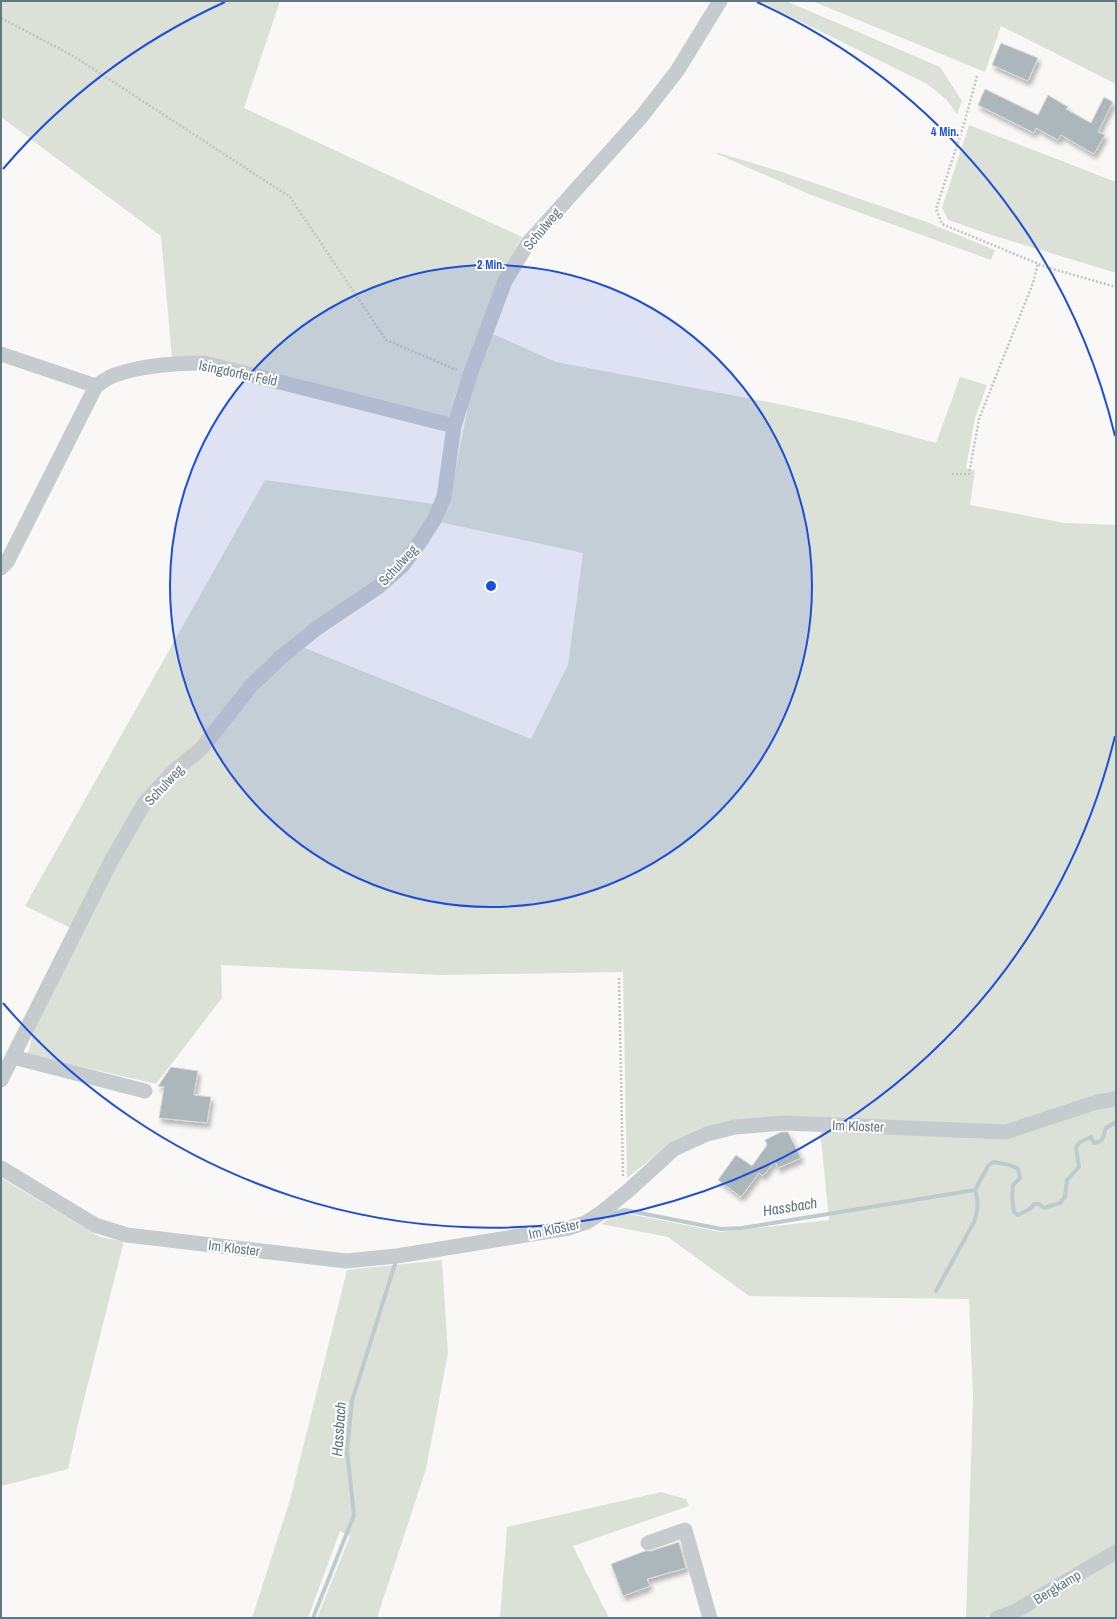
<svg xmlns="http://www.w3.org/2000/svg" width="1117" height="1619" font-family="'Archivo Narrow',sans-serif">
  <defs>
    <filter id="shadow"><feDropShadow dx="2.5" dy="4.5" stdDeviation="2" flood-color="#0004"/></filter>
  </defs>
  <rect width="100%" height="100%" fill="#f9f8f6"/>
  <g fill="#dbe1d6">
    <path d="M1 1H280L244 108 522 237 499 278 456 393 448 420 172 357 161 236 1 117Z"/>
    <path d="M759 1H786L940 67 962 101 957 114 946 99 927 84Z"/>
    <path d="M812 1H1116V84L1001 26 985 72Z"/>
    <path d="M969 125 1116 182V273L995 236 948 220 942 208Z"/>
    <path d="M715 153H719L782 172 924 221 995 250 991 260 811 195Z"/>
    <path d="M493 334 556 362 784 405 855 421 936 443 960 377 987 385 975 418 966 468 975 470 970 505 1065 523 1116 525V1093L1003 1126 785 1117 668 1146 627 1178 623 972 441 975 221 965 222 998 156 1084 28 1054 36 1020 148 805 300 646 531 739 568 665 583 553 440 522 452 488 470 396Z"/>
    <path d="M265 480 434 504 415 540 399 561 375 582 313 623 193 750 172 768 69 927 25 906Z"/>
    <path d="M1116 1105V1546L1011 1609 981 1618H966L973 1398 969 1299 749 1296 668 1237 601 1224 616 1214H629L720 1232 829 1220 820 1129 1006 1137 1099 1107Z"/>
    <path d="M1 1178 100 1237 123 1241V1245L81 1411 68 1469 1 1486Z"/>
    <path d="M442 1260 448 1353 426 1469 377 1618H317L350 1536 340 1531 308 1618H252L290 1500 347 1270Z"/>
    <path d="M661 1492 686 1499 689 1506 573 1546 609 1618H500L507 1527Z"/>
    <path d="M1116 1560V1618H1018Z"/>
  </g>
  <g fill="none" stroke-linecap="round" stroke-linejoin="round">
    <g stroke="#bccbce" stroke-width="4">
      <path d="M609 1214 625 1210 721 1229 742 1228 975 1190"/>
      <path d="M936 1291 974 1222C978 1210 979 1202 975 1190L988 1166 993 1162C1002 1164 1011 1164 1018 1169L1020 1178 1013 1185 1012 1198 1014 1212 1018 1215 1030 1209 1034 1204H1039L1044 1208 1060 1203 1065 1197 1067 1180 1079 1167 1076 1147 1080 1142 1091 1137 1094 1143C1106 1141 1102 1136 1106 1128L1114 1123 1116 1124"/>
      <path d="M313 1618 354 1515 347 1451 352 1401 395 1264"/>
    </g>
  </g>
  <g fill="#acb7bb" stroke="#dadad8" filter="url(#shadow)">
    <path d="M1001 43 1038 58 1028 81 992 65Z"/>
    <path d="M985 89 1038 115 1048 95 1068 107 1066 109 1091 123 1104 97 1113 102 1098 132 1105 135 1094 154 1061 135 1058 140 1036 128 1034 133 978 105Z"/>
    <path d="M171 1067 198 1071 194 1095 211 1097 207 1123 159 1118 164 1087 158 1086Z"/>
    <path d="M781 1132H788L801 1158 778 1168 775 1161 763 1176 759 1173 741 1197 718 1180 736 1155 752 1166 767 1145 765 1140Z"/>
    <path d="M679 1542 686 1568 647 1579 650 1586 623 1596 611 1564 645 1551H651Z"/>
  </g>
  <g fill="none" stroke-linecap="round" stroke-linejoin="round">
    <g stroke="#c1c4c6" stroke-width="2.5" stroke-dasharray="2 2" stroke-linecap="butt">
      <path d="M1 18 75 57 290 197 386 340 457 370"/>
      <path d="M977 76 964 124 936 209 942 224 1046 267 1116 287"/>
      <path d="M952 474H969L979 419 1033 283 1038 263"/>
      <path d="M619 978 623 1177"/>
    </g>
    <g stroke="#c6cbce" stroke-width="15">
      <path d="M1 354 96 386C102 382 108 377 115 375 143 365 174 363 204 363L454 426"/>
      <path d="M1 568 7 562 96 386"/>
      <path d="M13 1057 145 1091"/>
      <path d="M1 1080 110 863 145 802 174 771 201 749 251 686 281 657 317 628 378 587 403 565 420 542 434 520 444 497 454 426 470 375 505 281 528 243 642 116 677 71 720 1"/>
      <path d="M1 1168 95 1225 127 1235 346 1261 397 1256 569 1228 587 1222 602 1212 629 1190 674 1149 707 1134 735 1127 785 1123 1006 1132 1097 1102 1116 1099"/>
      <path d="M648 1543 685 1530 710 1618"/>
      <path d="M997 1618 1014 1612 1116 1552"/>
    </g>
  </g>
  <circle cx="491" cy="586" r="321" fill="#1d4ed8" fill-opacity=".12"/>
  <g fill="none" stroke="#1d4ed8" stroke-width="2">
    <circle cx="491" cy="586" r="321"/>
    <path d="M1115 736A642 642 0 0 1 3 1003M3 169A642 642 0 0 1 225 2M757 2A642 642 0 0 1 1115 436"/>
  </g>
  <g text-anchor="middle" stroke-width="4" stroke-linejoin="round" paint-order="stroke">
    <g font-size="14" fill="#617883" stroke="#fff">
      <text transform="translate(542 229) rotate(-50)" y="5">Schulweg</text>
      <text transform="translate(238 373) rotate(12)" y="5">Isingdorfer Feld</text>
      <text transform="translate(398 565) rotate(-47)" y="5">Schulweg</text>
      <text transform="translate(164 785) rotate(-47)" y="5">Schulweg</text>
      <text transform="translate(858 1126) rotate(2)" y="5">Im Kloster</text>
      <text transform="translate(554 1229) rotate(-12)" y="5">Im Kloster</text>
      <text transform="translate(234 1248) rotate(7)" y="5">Im Kloster</text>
      <text transform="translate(1057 1587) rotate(-31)" y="5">Bergkamp</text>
    </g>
    <g font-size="15" font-style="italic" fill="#5c787d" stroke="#fff">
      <text transform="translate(790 1207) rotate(-9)" y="5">Hassbach</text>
      <text transform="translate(339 1429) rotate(-86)" y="5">Hassbach</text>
    </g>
  </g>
  <circle cx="491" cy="586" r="6" fill="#1d4ed8" stroke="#fff" stroke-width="2"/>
  <g font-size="12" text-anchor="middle" font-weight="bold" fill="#1d4ed8" stroke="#fff" stroke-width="4" stroke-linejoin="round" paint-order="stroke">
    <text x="945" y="136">4 Min.</text>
    <text x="491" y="269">2 Min.</text>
  </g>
  <rect width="1117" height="1619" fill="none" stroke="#617883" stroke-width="4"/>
</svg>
